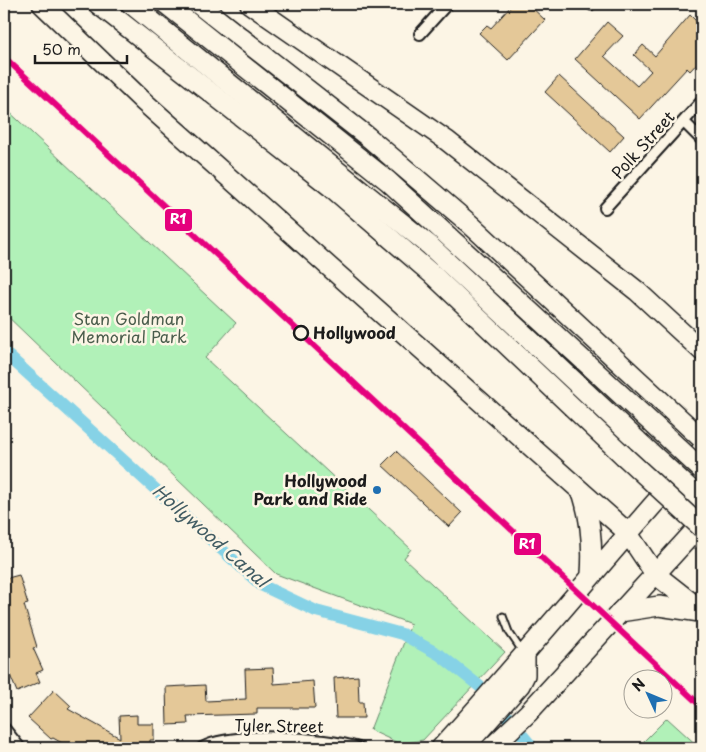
<svg xmlns="http://www.w3.org/2000/svg" width="706" height="752" font-family="'Playpen Sans',sans-serif">
  <rect width="100%" height="100%" fill="#fcf5e5"/>
  <filter id="ink" filterUnits="userSpaceOnUse"><feTurbulence type="fractalNoise" baseFrequency=".02" numOctaves="2"/><feDisplacementMap in="SourceGraphic" scale="10" xChannelSelector="R" yChannelSelector="G"/><feConvolveMatrix kernelMatrix="1 2 1 2 8 2 1 2 1" color-interpolation-filters="sRGB"/></filter>
  <g filter="url(#ink)">
    <g fill="#b1f1b8" stroke="#66866a">
      <path d="M4 107 236 323 205 358 411 549 404 558 505 652 423 740 400 744 370 730 411 624 276 574 4 313Z"/>
      <path d="M667 718 700 748H637Z"/>
    </g>
    <g fill="none" stroke-linecap="round" stroke-linejoin="round">
      <path stroke="#86d2e6" stroke-width="12" d="M4 352 261 585 316 611 402 634 440 655 488 693 533 748"/>
    </g>
    <g fill="#e4c898" stroke="#1c1c1c">
      <path d="M513 4H528L545 20 508 60 479 33 487 25 491 28Z"/>
      <path d="M690 15 702 27V58L690 71 687 68 640 119 575 59 607 22 623 36 604 56 637 86 651 71 634 55 643 45 655 56Z"/>
      <path d="M559 76 624 136 610 152 545 92Z"/>
      <path d="M396 451 462 513 449 527 382 465Z"/>
      <path d="M19 575 28 604 24 605 37 647 33 648 43 670 36 673 40 682 17 692 7 668 10 667 4 647V579Z"/>
      <path d="M273 668 274 684 313 681 315 708H257V714L187 716 188 724 167 725 166 687 205 685 206 701 246 699 245 669Z"/>
      <path d="M358 676 359 702H363L364 718H336L334 678Z"/>
      <path d="M54 690 71 706 68 709 120 738 119 716 137 715V724H154V740H150V748H71L53 738 51 739 28 718Z"/>
    </g>
    <g fill="none" stroke-linecap="round" stroke-linejoin="round">
      <defs>
        <g id="lane">
          <path d="M588 4 591 7"/>
          <path d="M503 616 509 632 522 651"/>
        </g>
        <g id="street">
          <path d="M420 34 447 4"/>
          <path d="M684 122 702 140"/>
          <path d="M605 208 702 101"/>
          <path d="M4 728 20 748"/>
          <path d="M202 748C231 731 325 737 358 748"/>
        </g>
        <g id="highway">
          <path d="M42 4 144 102 627 532 655 574 702 611"/>
          <path d="M98 4 331 187 433 275 624 456"/>
          <path d="M131 4 429 245 638 441"/>
          <path d="M166 4 388 181 655 426"/>
          <path d="M198 4 368 137 471 225 702 439"/>
          <path d="M250 4 446 140 637 291 702 351"/>
          <path d="M583 495C591 521 593 546 591 574"/>
          <path d="M620 612 659 606 700 612"/>
          <path d="M441 748C530 651 613 548 702 450"/>
          <path d="M464 748 520 685 525 675V655"/>
          <path d="M491 748 528 713 702 523"/>
        </g>
      </defs>
      <use href="#lane" stroke="#1c1c1c" stroke-width="9"/>
      <use href="#street" stroke="#1c1c1c" stroke-width="14"/>
      <use href="#highway" stroke="#1c1c1c" stroke-width="22"/>
      <use href="#lane" stroke="#fcf5e5" stroke-width="5"/>
      <use href="#street" stroke="#fcf5e5" stroke-width="10"/>
      <use href="#highway" stroke="#fcf5e5" stroke-width="19"/>
      <defs>
        <g id="highway-bridge">
          <path d="M655 426 702 470"/>
          <path d="M638 441 702 500"/>
          <path d="M624 456 702 528"/>
        </g>
      </defs>
      <use href="#highway-bridge" stroke="#1c1c1c" stroke-width="22" stroke-linecap="butt"/>
      <use href="#highway-bridge" stroke="#fcf5e5" stroke-width="19"/>
      <defs>
        <path id="rail-1" d="M4 57 702 707"/>
      </defs>
      <use href="#rail-1" stroke="#fcf5e5" stroke-width="10"/>
      <use href="#rail-1" stroke="#e5007d" stroke-width="6"/>
    </g>
  </g>
  <circle fill="#fcf5e5" stroke="#1c1c1c" stroke-width="2.5" cx="301" cy="333" r="7"/>
  <circle fill="#1f6fb2" stroke="#fcf5e5" stroke-width="2" cx="377" cy="490" r="5"/>
  <g text-anchor="middle" stroke-width="5" stroke-linejoin="round" paint-order="stroke">
    <g font-size="16" fill="#1c1c1c" stroke="#fcf5e5">
      <text transform="translate(643 145) rotate(-48)" y="6">Polk Street</text>
      <text transform="translate(279 726) rotate(1)" y="6">Tyler Street</text>
    </g>
    <g font-size="16" fill="#495c4b" stroke="#fcf5e5">
      <text x="129" y="325">Stan Goldman<tspan x="129" dy="18">Memorial Park</tspan></text>
    </g>
    <g font-size="16" font-weight="bold" fill="#1c1c1c" stroke="#fcf5e5" text-anchor="start">
      <text x="313" y="339">Hollywood</text>
    </g>
    <g font-size="16" font-weight="bold" fill="#1c1c1c" stroke="#fcf5e5" text-anchor="end">
      <text x="367" y="487">Hollywood<tspan x="367" dy="18">Park and Ride</tspan></text>
    </g>
    <g font-size="18" font-style="italic" fill="#415c63" stroke="#fcf5e5">
      <text transform="translate(210 536) rotate(41)" y="6">Hollywood Canal</text>
    </g>
  </g>
  <g stroke="#fcf5e5" stroke-width="2">
    <rect x="164" y="208" width="29" height="24" rx="5" fill="#e5007d"/>
    <rect x="513" y="532" width="29" height="24" rx="5" fill="#e5007d"/>
  </g>
  <g font-size="14" text-anchor="middle" font-weight="bold" fill="#fff">
    <text x="178" y="224">R1</text>
    <text x="527" y="549">R1</text>
  </g>
  <rect width="706" height="752" fill="none" stroke="#fcf5e5" stroke-width="20"/>
  <rect x="10" y="10" width="686" height="732" fill="none" stroke="#1c1c1c" stroke-width="2" filter="url(#ink)"/>
  <g transform="translate(648 694) rotate(314)"><circle r="24" fill="#fcf5e5" stroke="#a29e95"/>
  <path d="M0-4L9 19L0 12L-9 19Z" fill="#1f6fb2"/>
  <text y="-8" font-size="14" font-weight="bold" text-anchor="middle" fill="#1c1c1c">N</text>
  </g>
  <path d="M35 55v8h92v-8" fill="none" stroke="#1c1c1c" stroke-width="2.5"/>
  <text x="42" y="55" font-size="15" fill="#1c1c1c" stroke="#fcf5e5" stroke-width="4" paint-order="stroke">50 m</text>
</svg>
